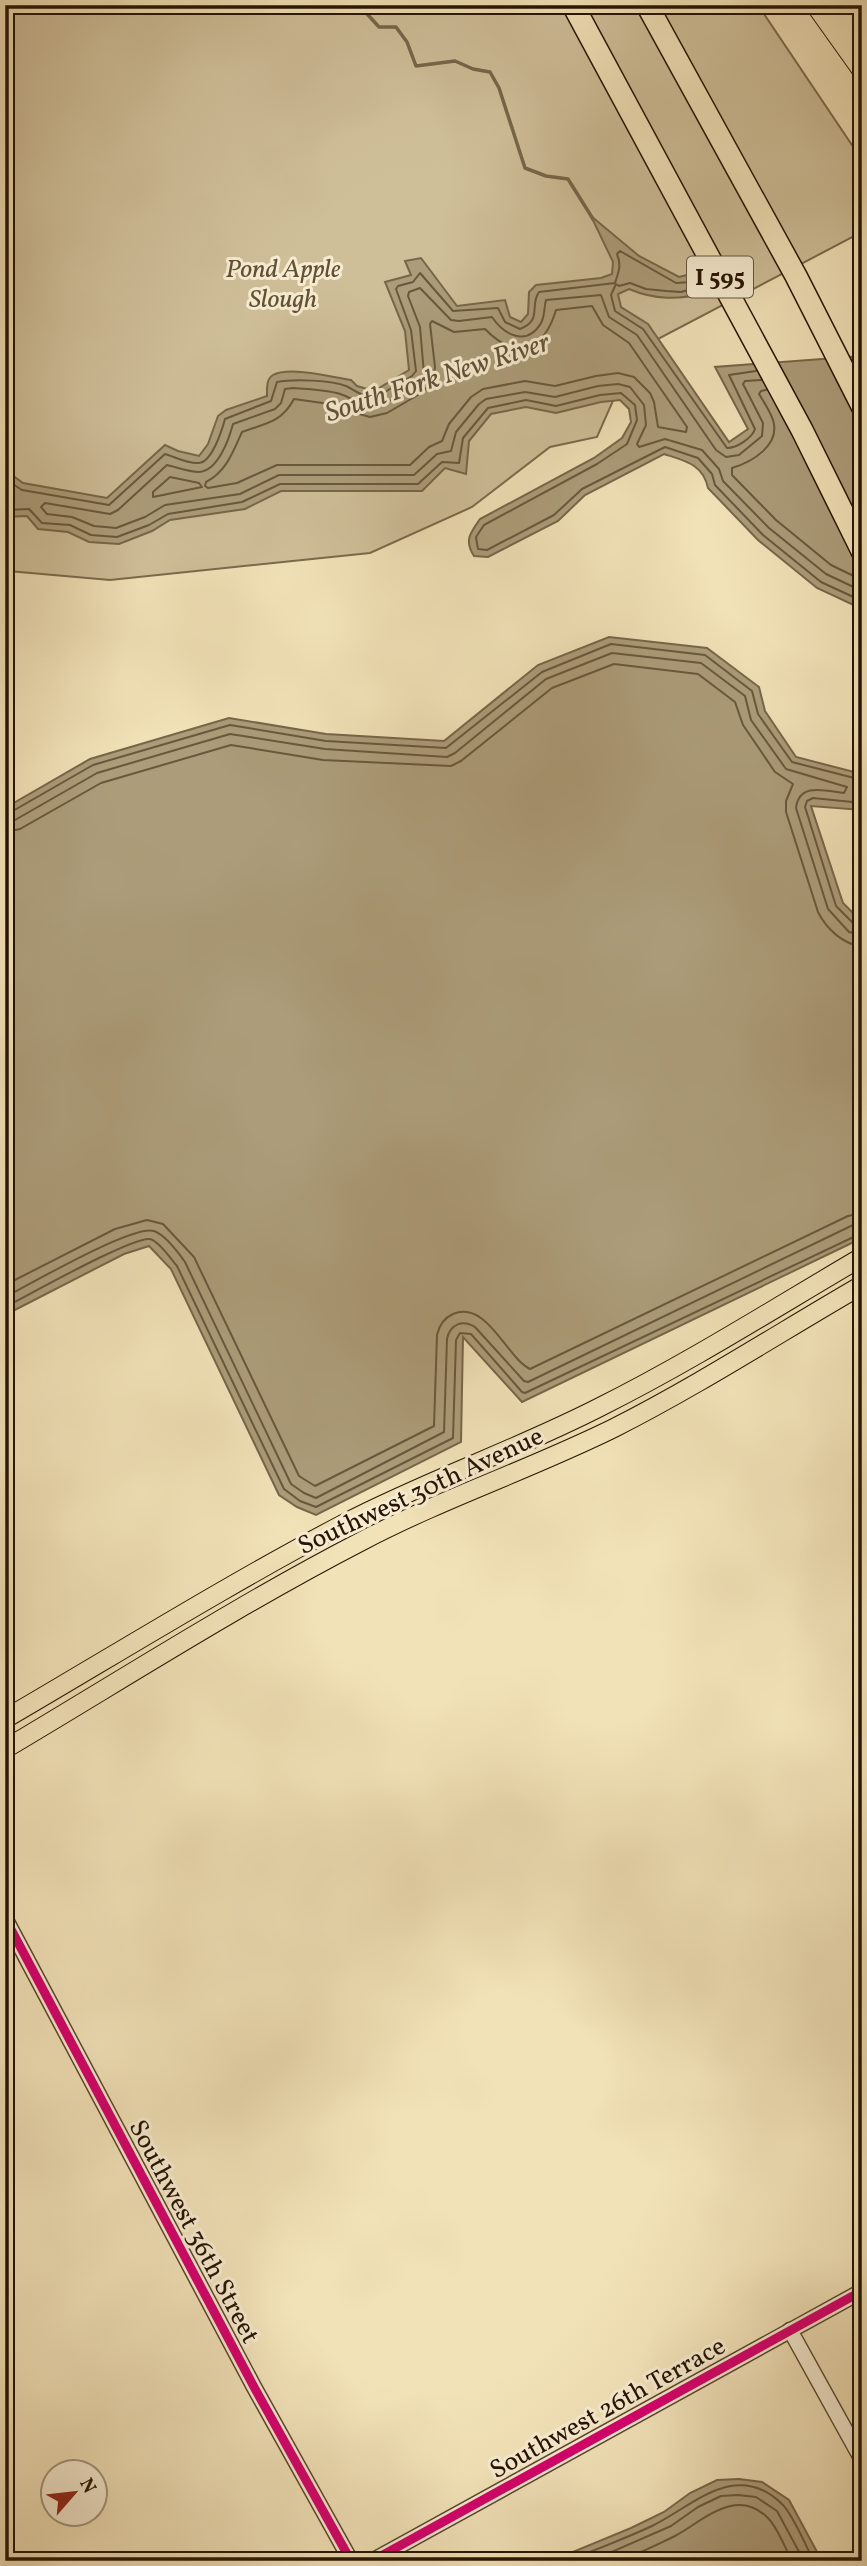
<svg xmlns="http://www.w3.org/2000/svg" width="867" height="2566" font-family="Vollkorn,serif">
  <rect width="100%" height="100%" fill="#f2e2b8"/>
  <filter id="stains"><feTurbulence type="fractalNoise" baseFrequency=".00286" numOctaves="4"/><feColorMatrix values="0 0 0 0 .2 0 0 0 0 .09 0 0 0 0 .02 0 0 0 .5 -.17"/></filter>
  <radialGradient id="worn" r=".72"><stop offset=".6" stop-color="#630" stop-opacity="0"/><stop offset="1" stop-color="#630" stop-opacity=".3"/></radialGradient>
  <path fill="#cfbf99" stroke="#7a6a4c" stroke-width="2" d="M5 5H758L862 160V232L635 351 597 437 550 447 472 507 370 553 110 580 8 571 5 570Z"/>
  <g fill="#ac9c79" stroke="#766649" stroke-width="2">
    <path d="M591 216 639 256 679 277 695 273 705 293C678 300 655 300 629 289L618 294 621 307 648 324 729 442 748 429 715 367 861 356 862 609 817 588 758 540 708 488C703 464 685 461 664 454L585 495 558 521 488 557 474 556C464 541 470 533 480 519L594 458 622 438 631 422 629 409 620 400 601 402 556 413 526 407 491 414 469 441 466 474 445 468 422 491H281L245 509 170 520 152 531 119 544 89 542 68 532 38 529 27 516 5 517V470L23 483 107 498 165 445 178 451 199 456 208 444 218 416 226 410 267 396C267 389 266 379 273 375 289 366 333 377 351 380L357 386 374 391 409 370 405 331 385 282 411 275 405 261 421 258 457 306 505 300 510 317 521 322 528 314 529 292 536 285 601 278 612 274 613 262Z"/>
    <path d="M609 637 707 648 759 687 765 711 796 757 862 774V810L811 806 843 903 862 922V1238L522 1402 463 1337 461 1442 316 1515 297 1507 279 1495 171 1269 149 1246 124 1254 5 1315V808L90 759 229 718 326 734 444 741 538 665Z"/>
    <path d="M739 2479 762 2482 789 2500 822 2561H551L631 2528 664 2512 690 2493 717 2480Z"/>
  </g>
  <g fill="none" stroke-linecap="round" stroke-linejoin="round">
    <g stroke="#68583c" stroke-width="2">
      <path d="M592 306 603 325 629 343 687 427 686 432 658 427 654 402 650 393 634 377 618 373 596 376 555 386 525 381 483 389 471 397 449 424 442 441 429 447 410 465H277L237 483 208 488 205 486 206 482C226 472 233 452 242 432 266 423 281 423 294 399L337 405 349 411 370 417 387 413 423 392 433 380 435 367 430 324 432 321 454 332 485 329C517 362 544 350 556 310Z"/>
      <path d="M761 380 745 381 743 384 763 423 762 436 739 455 726 457 716 450 637 335 609 317 601 295 546 300C544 307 545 316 541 323 527 347 504 335 492 317L459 321 451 320 420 288 409 292 408 296 420 327 424 374C419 384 385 406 374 406 362 406 353 399 343 395 332 390 306 389 293 388L285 389 281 403 275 409 233 424C229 439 218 471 199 472 189 472 176 467 167 465L118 510 110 514 45 503 41 507 47 514 72 517 94 526 116 528 145 517 165 505 240 494 279 475H414L437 454 451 451 456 432 479 404 486 399 525 392 555 397 598 386 618 384 630 387 644 405 646 425 637 444 639 447 665 439 702 450 719 469 723 481 769 528 826 574 862 591"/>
      <path d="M766 390 761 391 759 394C764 402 770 411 773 420 781 445 752 462 732 468V475L776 520 831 565 862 580"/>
      <path d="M170 477 199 483 202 487 153 497V492Z"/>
      <path d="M5 479 22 490 109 505 165 454C175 457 188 464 199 463 212 462 222 430 225 419L271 401 277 382C292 379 332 380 346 386 357 391 364 399 378 396L412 376 416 371 411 330 396 289 398 286 413 282 420 273 453 311 498 308 505 322 520 329C543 320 529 306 539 292L615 283C618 273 622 266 617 254L620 251 676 283 691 282 692 289 681 292 666 291 646 289 630 283 619 286 616 284 611 295 615 311 643 329 727 448C737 448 752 438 755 429L729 375 756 371"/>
      <path d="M5 510 29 509 42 523 70 525 91 535 117 537 149 525 168 514 242 502 280 484H418L442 462 459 463 463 438 488 408 526 400 556 406 600 395 621 393 635 405 637 420 627 444 597 464 484 525 476 537 478 549 487 550 554 515 582 489 665 447 698 458 712 474 715 485 763 535 821 582 862 601"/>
      <path d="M862 803 813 798 807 801 805 807 836 906 855 925 862 926"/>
      <path d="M5 813 11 812 93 765 230 725 326 741 446 748 542 672 611 644 705 655 752 691 758 714 792 762 862 780"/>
      <path d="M5 822 15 820 97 773 230 734 325 749 447 757 455 753 546 679 612 653 701 663 745 696 751 720 786 769 847 787 844 793C826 791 799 782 796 808L828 909 849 932 862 935"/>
      <path d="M5 832 20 829 101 783 231 745 323 760 451 766 461 761 552 688 614 664 698 674 735 702 743 725 775 772 793 784 786 801V812L818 912C826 928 843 945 862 946"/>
      <path d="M5 1285 115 1229 147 1220 163 1224 194 1257 299 1476 315 1486 434 1426 437 1335C439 1326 444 1318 453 1314 487 1300 506 1357 530 1369L848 1216 862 1213"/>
      <path d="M5 1297C29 1285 133 1224 154 1231 165 1235 178 1252 185 1262L291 1484 304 1493 316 1498 444 1432 447 1339C450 1324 463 1319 475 1327L524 1381 528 1382 853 1225 862 1224"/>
      <path d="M5 1307C27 1296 133 1236 150 1239 159 1241 171 1259 177 1266L284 1489 300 1501 316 1507 453 1438 456 1340 460 1333 471 1334 522 1392 525 1393 862 1233"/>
      <path d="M567 2561C595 2550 624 2539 652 2526 693 2506 736 2459 782 2504 793 2514 806 2547 814 2561"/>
      <path d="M591 2561 671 2526 698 2507 721 2496 738 2495 756 2497 777 2511 804 2561"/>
      <path d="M620 2561C639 2553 657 2545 675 2536 703 2521 736 2486 768 2518 778 2528 785 2548 792 2561"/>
    </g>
    <path stroke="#766649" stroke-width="3.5" d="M359 5 379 27H396L407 42 416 66 455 61 473 69 490 72 499 88 525 168 546 176 568 179 593 219"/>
    <defs>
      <g id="minor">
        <path d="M5 1918 254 2387 351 2561"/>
        <path d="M790 2330 862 2460"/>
        <path d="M372 2561 862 2291"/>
      </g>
      <g id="major">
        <path d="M815 5 862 71"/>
        <path d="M835 5 862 43"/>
        <path d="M5 1719C118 1653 229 1584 345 1523 428 1480 516 1450 600 1407 690 1362 775 1308 862 1257"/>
        <path d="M5 1749C123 1679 240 1604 362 1541 444 1498 531 1469 614 1428 699 1385 779 1333 862 1285"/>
      </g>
      <g id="highway">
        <path d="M573 5 802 430 862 551"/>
        <path d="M647 5 796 276 862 406"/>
      </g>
    </defs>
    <use href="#minor" stroke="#58482e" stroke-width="17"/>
    <use href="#major" stroke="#251400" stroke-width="20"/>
    <use href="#highway" stroke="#251400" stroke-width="24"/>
    <use href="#minor" stroke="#f7ecd1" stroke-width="14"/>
    <use href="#major" stroke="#f2e2b8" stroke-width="18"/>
    <use href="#highway" stroke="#f2e2b8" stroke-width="21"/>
    <defs>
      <g id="cycleway">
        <path d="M5 1918 254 2387 351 2561"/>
        <path d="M372 2561 862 2291"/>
      </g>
    </defs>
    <use href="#cycleway" stroke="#f7ecd1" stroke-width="13"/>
    <use href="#cycleway" stroke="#d6006c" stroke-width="9"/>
  </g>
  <g text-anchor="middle" stroke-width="6" stroke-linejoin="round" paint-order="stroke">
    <rect fill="#f7ecd1" stroke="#64553f" stroke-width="2" x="687" y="256.5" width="66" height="41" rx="5"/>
    <g font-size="24" font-weight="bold" fill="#251400">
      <text x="720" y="285">I 595</text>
    </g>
    <g font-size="26" font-style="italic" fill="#605036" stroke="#f7ecd1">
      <text x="283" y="277">Pond Apple<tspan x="283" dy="30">Slough</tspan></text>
    </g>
    <g font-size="26" fill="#251400" stroke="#f7ecd1">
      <text transform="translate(420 1490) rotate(-25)" y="9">Southwest 30th Avenue</text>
      <text transform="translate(195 2231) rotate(62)" y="9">Southwest 36th Street</text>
      <text transform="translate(607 2407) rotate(-29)" y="9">Southwest 26th Terrace</text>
    </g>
    <g font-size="28" font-style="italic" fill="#625136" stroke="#f7ecd1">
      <text transform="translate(437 376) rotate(-18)" y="10">South Fork New River</text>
    </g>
  </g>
  <rect width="867" height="2566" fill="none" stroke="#f2e2b8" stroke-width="28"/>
  <rect x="7" y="7" width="853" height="2552" fill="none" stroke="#251400" stroke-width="3.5"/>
  <rect x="14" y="14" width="839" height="2538" fill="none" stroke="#251400" stroke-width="2"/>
  <g transform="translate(74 2493) rotate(62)"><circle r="33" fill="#f7ecd1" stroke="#a3967d" stroke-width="2"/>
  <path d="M0-5L12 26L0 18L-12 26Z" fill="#8f2418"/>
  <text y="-10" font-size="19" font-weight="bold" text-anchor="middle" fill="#251400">N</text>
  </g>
  <rect width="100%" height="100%" filter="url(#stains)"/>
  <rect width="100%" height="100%" fill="url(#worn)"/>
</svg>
